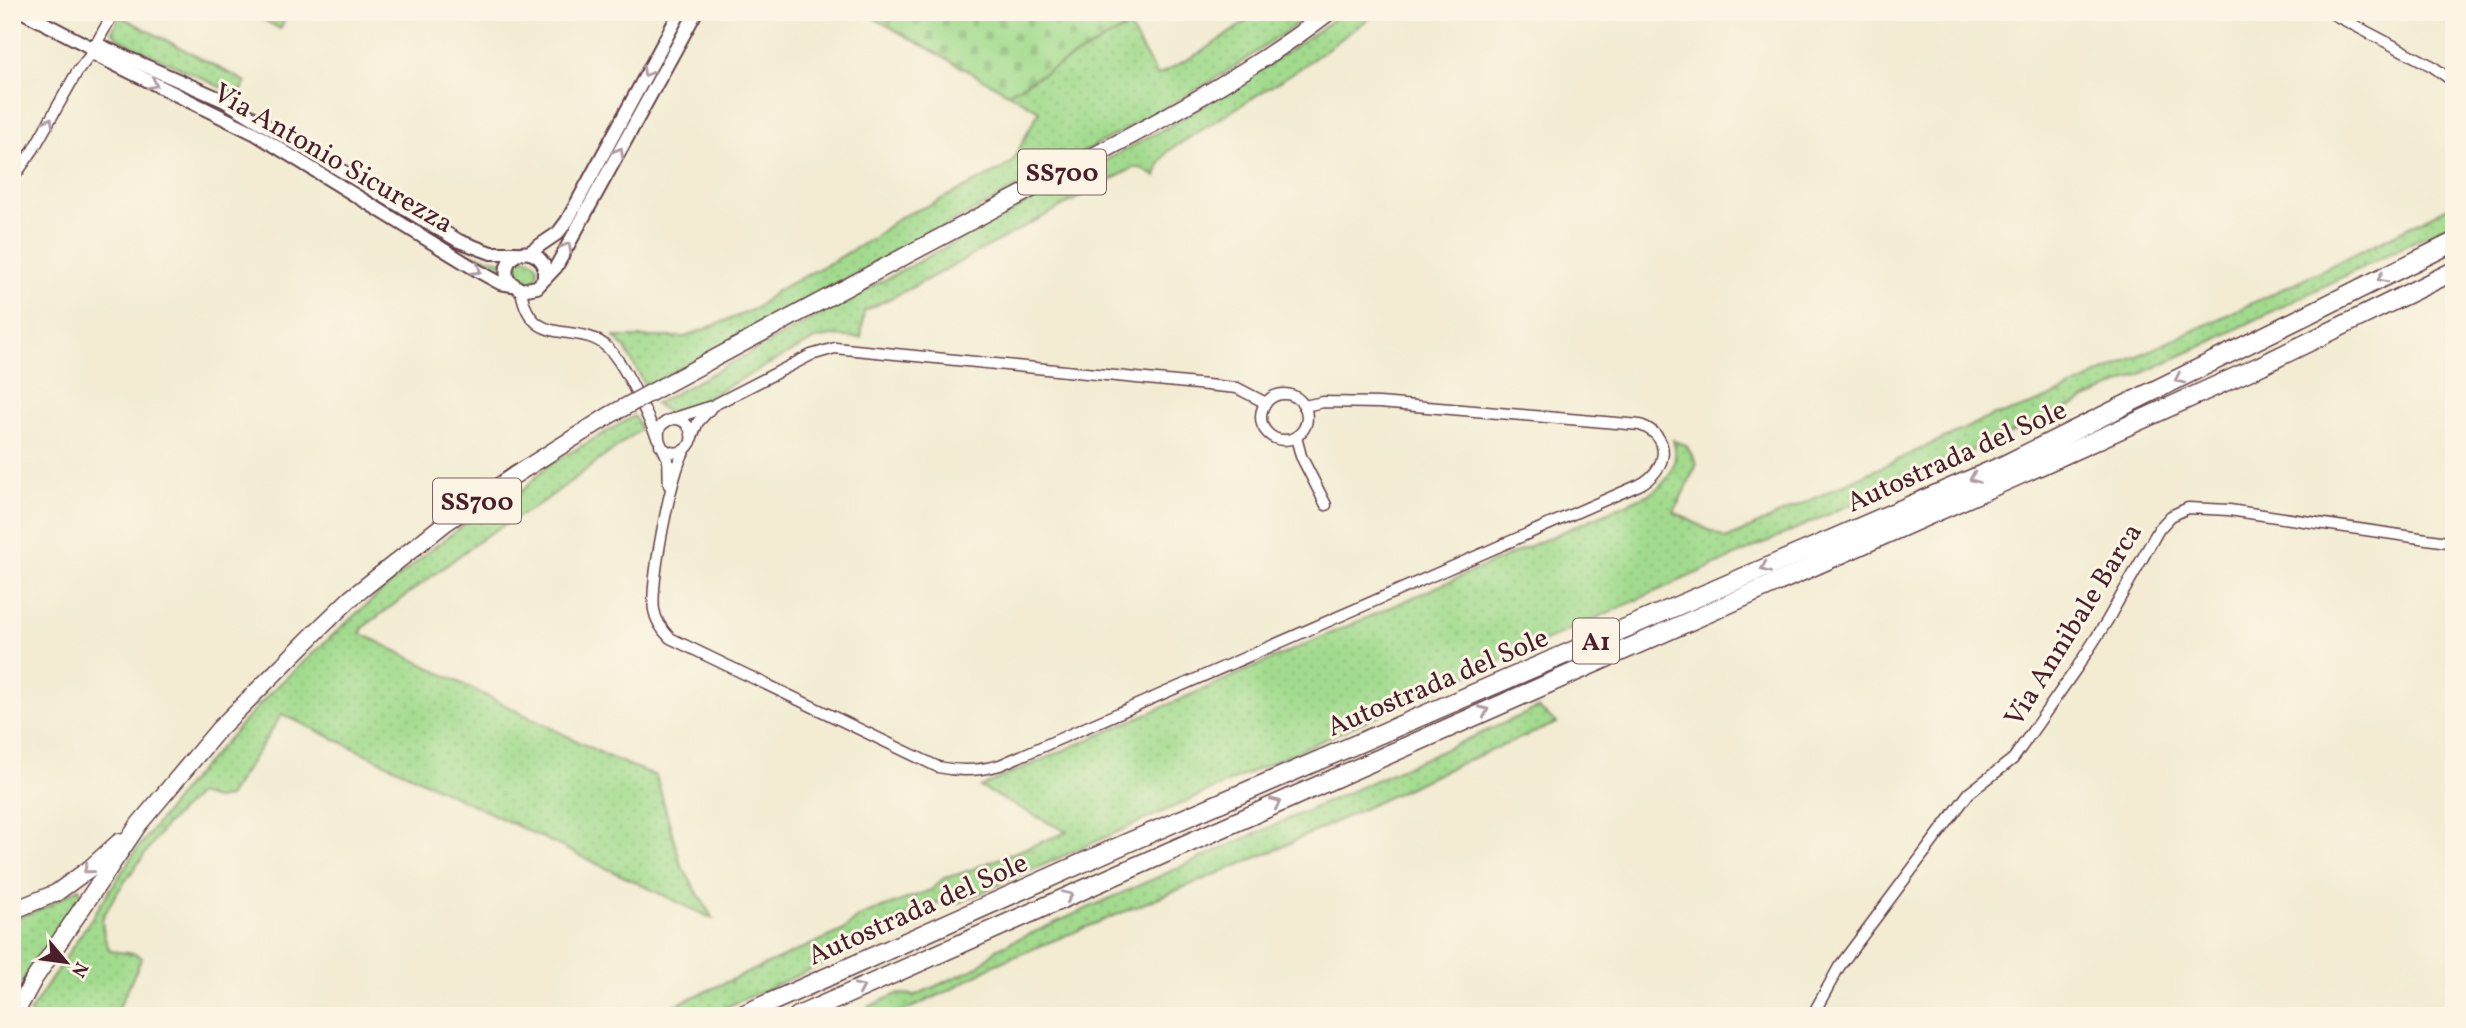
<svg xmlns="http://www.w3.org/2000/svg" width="2466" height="1028" font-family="Vollkorn,serif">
  <defs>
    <pattern id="grass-dots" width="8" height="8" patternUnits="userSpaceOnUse" patternTransform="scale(1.75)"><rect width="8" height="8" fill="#a2db8e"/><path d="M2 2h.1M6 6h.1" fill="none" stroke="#8dbc7b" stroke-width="1.8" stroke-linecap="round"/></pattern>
    <pattern id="cemetery-stones" width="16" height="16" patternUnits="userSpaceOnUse" patternTransform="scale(1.75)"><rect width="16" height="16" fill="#a2db8e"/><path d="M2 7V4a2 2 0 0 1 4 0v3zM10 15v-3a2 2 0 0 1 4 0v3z" fill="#8dbc7b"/></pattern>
  </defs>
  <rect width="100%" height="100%" fill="#fcf5e5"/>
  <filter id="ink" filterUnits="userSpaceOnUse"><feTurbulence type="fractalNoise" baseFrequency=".0143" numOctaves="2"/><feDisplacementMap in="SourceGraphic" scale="14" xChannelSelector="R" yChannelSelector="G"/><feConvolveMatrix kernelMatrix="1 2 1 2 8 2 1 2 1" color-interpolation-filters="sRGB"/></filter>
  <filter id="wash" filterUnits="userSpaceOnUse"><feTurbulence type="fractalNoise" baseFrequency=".00686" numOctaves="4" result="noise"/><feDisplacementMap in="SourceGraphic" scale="28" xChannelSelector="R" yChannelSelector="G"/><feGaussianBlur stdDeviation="1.57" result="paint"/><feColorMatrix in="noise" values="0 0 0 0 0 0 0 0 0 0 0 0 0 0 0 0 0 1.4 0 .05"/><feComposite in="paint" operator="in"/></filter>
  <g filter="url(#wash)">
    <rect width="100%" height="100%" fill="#f3ecd3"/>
    <g fill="url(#grass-dots)" stroke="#767d5c" stroke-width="2">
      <path d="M250 12H289L280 29Z"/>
      <path d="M1260 12H1314L1236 66 1178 101 646 387 625 348 614 337H685L755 309 776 291 830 263 873 238 900 217 932 204 1002 169 1012 162 1039 111 1008 93 1129 26 1157 76 1203 51Z"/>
      <path d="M1344 12H1378L1302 67 1168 151 1160 163 1156 177 1141 168H1133L915 286 864 311 861 338 832 336 815 339 682 411 667 412 655 404 1173 124 1242 83Z"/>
      <path d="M120 16 246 82 239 96 119 39 112 31Z"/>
      <path d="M2454 204V222L2204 345 2071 406 958 903 939 902 878 929 862 947 706 1016H650L842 931 861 916 931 890 944 878 962 873 1067 832 980 787 1649 494C1669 483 1680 462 1673 440L1686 445 1697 464 1674 512 1726 539 1994 415C2033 410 2090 377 2127 361 2237 311 2347 260 2454 204Z"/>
      <path d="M464 253 503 261 501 270 503 279Z"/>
      <circle cx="525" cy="271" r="13"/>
      <path d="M634 416 641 429 543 502 487 535 365 626 360 633 609 757 656 776 681 865 713 919 282 714 228 797 215 799 198 794 165 826 114 897 102 919 104 936 110 951 135 954 142 958 115 1016H33L29 1013 135 852 190 781 271 692 357 613 428 552 479 513 523 490 547 466Z"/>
      <path d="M1538 708 1557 723 1459 764 1275 850 996 964 948 991 893 1016H848L897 994 916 995 978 967 998 948Z"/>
      <path d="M79 888 82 895 12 997V920L48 906Z"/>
    </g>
    <path fill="url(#cemetery-stones)" stroke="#767d5c" stroke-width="2" d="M863 12H1154L1008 93Z"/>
  </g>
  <g filter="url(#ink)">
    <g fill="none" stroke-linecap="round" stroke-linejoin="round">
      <defs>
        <g id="minor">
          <path d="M2329 12 2432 66 2454 82"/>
          <path d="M96 44 114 12"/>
          <path d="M12 180 33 150 77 72 92 53"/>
          <path d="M521 290C531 352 579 319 608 348 628 368 645 413 658 439"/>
          <circle cx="1284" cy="417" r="23"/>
          <path d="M675 418 712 406 811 355 835 348 1237 388 1266 403"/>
          <path d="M692 437 698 422 710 409"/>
          <path d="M1296 437 1301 456 1326 505"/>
          <path d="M660 445C670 456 684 455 691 442 694 421 674 411 660 427 655 441 665 448 668 461 669 469 668 477 669 485"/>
          <path d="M685 450C671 472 650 583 654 610 656 621 663 631 670 638L938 767C960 772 979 771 1000 765L1639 485C1667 471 1674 437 1640 425L1379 403 1323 402 1304 406"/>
          <path d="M1812 1016 1839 967 1969 793 2013 759 2076 669 2107 621 2159 529 2171 516 2188 508 2229 510 2454 543"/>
        </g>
        <g id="tertiary">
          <path d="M23 12 90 47"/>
          <path d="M90 47 92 53 254 133 480 272 500 283 512 285"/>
          <path d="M90 47 96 44 225 101 459 241 491 253H517"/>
          <path d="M530 252 558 233 567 221 680 12"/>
          <path d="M544 278V265C531 241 499 255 508 280L521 290 537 287 556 267 696 12"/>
        </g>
        <g id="trunk">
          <path d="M663 386C787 319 912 252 1037 186 1136 133 1240 81 1329 12"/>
          <path d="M12 911 56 893 89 869 119 842"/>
          <path d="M26 991 139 824 219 729 320 628 351 598 444 524 515 475 610 415"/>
        </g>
        <g id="motorway">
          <path d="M740 1016 1127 843 2004 465 2454 242"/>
          <path d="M798 1016 2015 477 2262 365 2454 271"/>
        </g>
      </defs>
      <use href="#minor" stroke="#633e44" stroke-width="13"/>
      <use href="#tertiary" stroke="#633e44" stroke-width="16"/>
      <use href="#trunk" stroke="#633e44" stroke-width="19"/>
      <use href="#motorway" stroke="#633e44" stroke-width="21"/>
      <use href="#minor" stroke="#fff" stroke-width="10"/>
      <use href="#tertiary" stroke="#fff" stroke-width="12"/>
      <use href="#trunk" stroke="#fff" stroke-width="16"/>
      <use href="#motorway" stroke="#fff" stroke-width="18"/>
      <defs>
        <g id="trunk-bridge">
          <path d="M610 415 663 386"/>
          <path d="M14 1016 33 981"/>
        </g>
      </defs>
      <use href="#trunk-bridge" stroke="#633e44" stroke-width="19" stroke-linecap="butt"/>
      <use href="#trunk-bridge" stroke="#fff" stroke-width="16"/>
    </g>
    <defs><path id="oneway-chevron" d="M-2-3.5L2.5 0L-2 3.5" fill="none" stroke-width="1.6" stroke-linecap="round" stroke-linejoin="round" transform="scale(1.75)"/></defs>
    <g stroke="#ae9aa0">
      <use href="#oneway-chevron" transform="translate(647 72) rotate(119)"/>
      <use href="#oneway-chevron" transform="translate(153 84) rotate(27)"/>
      <use href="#oneway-chevron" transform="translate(49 122) rotate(-62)"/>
      <use href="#oneway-chevron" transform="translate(619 152) rotate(-61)"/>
      <use href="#oneway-chevron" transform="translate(567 247) rotate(-61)"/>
      <use href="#oneway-chevron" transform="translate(477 270) rotate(31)"/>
      <use href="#oneway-chevron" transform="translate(2382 278) rotate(154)"/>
      <use href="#oneway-chevron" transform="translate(2179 379) rotate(154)"/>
      <use href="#oneway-chevron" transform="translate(1974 478) rotate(157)"/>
      <use href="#oneway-chevron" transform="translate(1765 568) rotate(157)"/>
      <use href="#oneway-chevron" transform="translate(1484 711) rotate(-24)"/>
      <use href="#oneway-chevron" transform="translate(1276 803) rotate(-24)"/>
      <use href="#oneway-chevron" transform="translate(88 869) rotate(141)"/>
      <use href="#oneway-chevron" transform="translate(1068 896) rotate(-24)"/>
      <use href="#oneway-chevron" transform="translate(860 988) rotate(-24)"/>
    </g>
  </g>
  <g text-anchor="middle" stroke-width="6" stroke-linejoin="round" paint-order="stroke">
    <g fill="#fcf5e5" stroke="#7f5f63" stroke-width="2">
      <rect x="1018" y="149.5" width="88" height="45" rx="5"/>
      <rect x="433" y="478.5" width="88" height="45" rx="5"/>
      <rect x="1573" y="618.5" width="46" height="45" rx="5"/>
    </g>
    <g font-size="26" font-weight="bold" fill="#4a1f2b">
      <text x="1062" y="181">SS700</text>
      <text x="477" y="510">SS700</text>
      <text x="1596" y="650">A1</text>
    </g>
    <g font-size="28" fill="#4a1f2b" stroke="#fcf5e5">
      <text transform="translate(334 157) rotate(30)" y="10">Via Antonio Sicurezza</text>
      <text transform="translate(1956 455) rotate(-24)" y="10">Autostrada del Sole</text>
      <text transform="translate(2072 624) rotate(-58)" y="10">Via Annibale Barca</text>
      <text transform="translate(1437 681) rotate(-23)" y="10">Autostrada del Sole</text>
      <text transform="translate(917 908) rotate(-24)" y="10">Autostrada del Sole</text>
    </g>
  </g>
  <rect width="2466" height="1028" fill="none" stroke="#fcf5e5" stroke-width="42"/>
  <g transform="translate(66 962) rotate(119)" stroke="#fcf5e5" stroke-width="5" paint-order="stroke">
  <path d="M0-5L12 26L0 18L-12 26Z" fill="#4a1f2b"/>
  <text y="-10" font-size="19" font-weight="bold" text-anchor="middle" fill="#4a1f2b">N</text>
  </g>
</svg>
